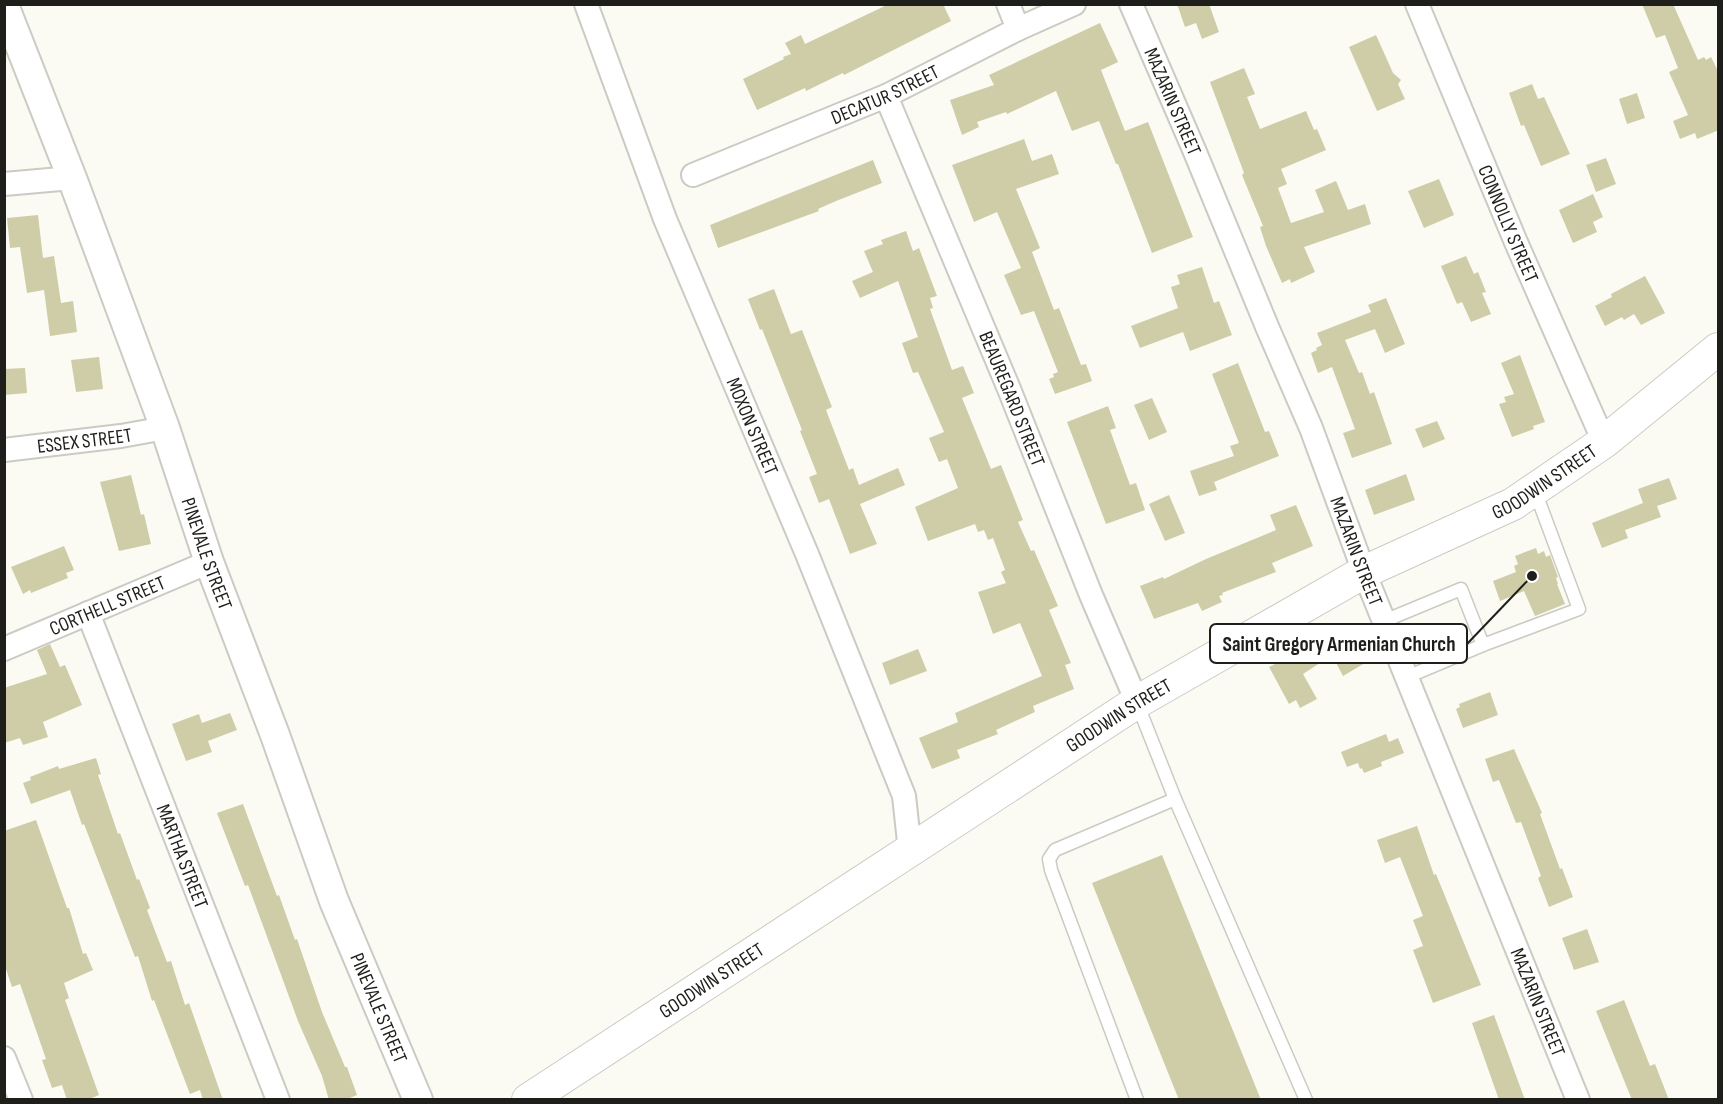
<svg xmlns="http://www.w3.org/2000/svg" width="1723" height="1104" font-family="'Sofia Sans Condensed',sans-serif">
  <rect width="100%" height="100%" fill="#fbfbf4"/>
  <g fill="#cecda8">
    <path d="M889 4H943L951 21 844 75 843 73 806 91 805 88 757 110 743 79 784 59 783 57 791 54 785 43 801 35 805 44Z"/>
    <path d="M1177 4H1209L1219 32 1202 39 1196 23 1185 27Z"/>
    <path d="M1642 4H1673L1698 60 1704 57 1706 60 1711 57 1719 73V130L1697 139 1695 133 1680 139 1673 121 1688 115 1669 72 1678 68 1665 35 1656 38Z"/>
    <path d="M1100 23 1118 62 1101 70 1125 131 1148 122 1193 237 1152 253 1118 164H1116L1099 121 1072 131 1056 91 1007 114 1006 112 977 122 979 127 962 135 950 100 994 85 989 75Z"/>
    <path d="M1376 35 1393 73 1401 80 1398 84 1405 99 1377 111 1349 47Z"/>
    <path d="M1244 68 1255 94 1247 97 1260 129 1306 111 1314 130 1317 129 1326 150 1281 169 1287 184 1278 188 1291 223 1324 212 1315 190 1336 181 1348 210 1365 204 1371 224 1304 247 1315 272 1291 283 1290 279 1282 283 1266 246 1260 227 1263 226 1242 175 1244 173 1210 82Z"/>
    <path d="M1532 84 1538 99 1544 97 1570 154 1541 166 1524 125 1521 126 1509 93Z"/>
    <path d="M1637 93 1645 118 1627 124 1619 99Z"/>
    <path d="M1024 139 1032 161 1052 154 1059 174 1016 189 1040 248 1032 252 1054 310 1059 308 1081 365 1086 364 1092 381 1055 394 1049 379 1054 377 1053 374 1058 372 1034 311 1021 315 1004 275 1021 268 997 212 974 222 952 165Z"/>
    <path d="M1606 158 1616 184 1596 192 1586 165Z"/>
    <path d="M873 160 882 183 836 201 818 209 819 211 718 248 710 225Z"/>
    <path d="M1439 179 1454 215 1424 228 1408 191Z"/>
    <path d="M1593 194 1603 217 1593 222 1597 232 1573 243 1559 210Z"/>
    <path d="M38 215 43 258 54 256 61 303 73 301 77 332 50 336 44 290 27 293 20 247 10 248 7 218Z"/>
    <path d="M906 231 913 251 919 248 937 296 930 298 933 308 930 309 952 370 963 366 974 393 962 398 991 469 1001 465 1023 520 1018 522 1031 551 1034 550 1058 606 1049 610 1071 663 1065 665 1074 689 1033 706 1035 712 996 730 998 734 957 750 960 758 932 769 919 738 958 722 955 713 1042 676 1020 623 993 634 978 592 1006 583 1001 572 1005 570 993 538 988 540 984 530 978 532 975 524 928 541 915 507 958 488 947 459 939 462 929 438 944 432 918 372 913 373 902 343 918 337 898 281 860 298 852 281 873 272 864 251 883 244 881 240Z"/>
    <path d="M1466 256 1474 274 1478 272 1486 292 1482 293 1491 314 1471 322 1462 302 1457 304 1441 266Z"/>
    <path d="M1202 267 1214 303 1219 301 1232 335 1190 351 1183 332 1140 348 1131 326 1178 308 1171 287 1180 284 1177 275Z"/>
    <path d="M1645 276 1665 313 1641 325 1634 314 1624 320 1622 317 1605 326 1595 306 1612 297 1611 294Z"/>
    <path d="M774 289 791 334 802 330 832 407 826 410 849 470 853 468 859 485 898 468 905 485 860 504 877 544 850 554 829 499 819 503 809 477 817 474 800 431 802 430 762 329 760 330 748 299Z"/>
    <path d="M1386 298 1405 344 1385 353 1375 329 1345 340 1359 373 1362 372 1370 394 1374 392 1392 444 1352 458 1343 433 1355 429 1332 367 1318 373 1311 353 1317 350 1316 348 1322 345 1317 333 1371 312 1368 305Z"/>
    <path d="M1520 355 1545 422 1533 426 1534 429 1512 437 1499 404 1506 402 1504 397 1514 394 1501 363Z"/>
    <path d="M99 357 103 389 76 392 71 360Z"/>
    <path d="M1238 363 1265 432 1269 431 1279 456 1214 482 1217 490 1199 496 1190 471 1234 456 1230 446 1239 443 1212 374Z"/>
    <path d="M25 368 27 393 4 395V369Z"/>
    <path d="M1152 398 1167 432 1149 440 1134 405Z"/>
    <path d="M1108 406 1116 428 1110 430 1130 485 1136 483 1145 510 1106 524 1067 422Z"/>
    <path d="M1437 421 1445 439 1423 448 1415 429Z"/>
    <path d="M1406 474 1415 500 1374 515 1365 490Z"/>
    <path d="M131 475 141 515 144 514 151 544 119 551 100 482Z"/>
    <path d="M1669 478 1677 499 1657 506 1661 517 1625 530 1628 538 1602 548 1592 523 1643 503 1638 489Z"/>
    <path d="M1169 495 1185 533 1165 541 1149 504Z"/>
    <path d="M1296 505 1313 546 1272 563 1276 572 1222 593 1223 595 1219 596 1222 602 1202 611 1198 603 1154 619 1140 586 1163 577 1164 579 1206 559 1276 530 1270 515Z"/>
    <path d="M64 546 74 570 66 573 68 578 31 593 30 590 23 594 11 567Z"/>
    <path d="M1536 548 1538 554 1544 551 1546 557 1550 555 1558 577 1556 578 1558 584H1557L1565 604 1535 616 1524 591 1500 601 1493 581 1516 572 1514 566 1518 564 1515 556Z"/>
    <path d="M1348 632 1365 663 1343 676 1332 655 1303 674 1317 699 1300 708 1296 700 1289 704 1269 667 1293 655 1296 660Z"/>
    <path d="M50 644 60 667 65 665 82 705 43 722 48 737 23 745 20 738 4 743V688L47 674 37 650Z"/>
    <path d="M918 649 927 671 890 685 882 663Z"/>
    <path d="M1490 692 1498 715 1463 728 1456 709 1460 707 1459 704Z"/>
    <path d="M230 713 237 730 208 741 212 752 186 761 172 724 199 714 202 723Z"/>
    <path d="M1386 734 1389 742 1398 738 1404 753 1381 762 1382 766 1364 773 1362 768 1360 769 1358 763 1347 767 1341 752Z"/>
    <path d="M1514 749 1542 813 1540 814 1560 869 1562 868 1573 897 1549 907 1538 878 1541 876 1521 822 1516 823 1499 780 1493 782 1485 759Z"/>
    <path d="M96 758 101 774 98 775 118 834 120 833 137 880 139 879 150 908 147 910 167 962 171 961 185 1005 189 1003 223 1100H203L200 1090 190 1094 154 1000 152 1001 138 956 135 957 84 824 82 825 70 790 31 804 23 783 31 780 30 777 58 766 59 769Z"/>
    <path d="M243 804 277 896 279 895 295 940 297 939 322 1012 345 1067H347L357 1095 345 1100H329L322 1076 298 1021 248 885 245 886 217 813Z"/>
    <path d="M36 820 67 908H69L83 954 86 953 93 970 64 983 69 998 65 1000 99 1095 87 1100H67L62 1085 52 1088 42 1060 46 1059 20 984 12 987 4 963V831Z"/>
    <path d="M1417 826 1434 875 1436 874 1481 985 1433 1003 1413 950 1423 946 1413 920 1423 916 1400 857 1385 863 1377 840Z"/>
    <path d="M1162 855 1261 1100H1179L1092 883Z"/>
    <path d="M1587 929 1599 962 1574 970 1562 938Z"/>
    <path d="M1624 1000 1650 1066 1655 1064 1669 1100H1632L1596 1011Z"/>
    <path d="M1494 1015 1525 1100H1499L1472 1023Z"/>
  </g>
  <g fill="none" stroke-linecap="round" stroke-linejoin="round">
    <defs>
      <g id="service">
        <path d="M1384 621 1461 589 1483 645"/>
        <path d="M1407 677 1483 645 1579 609 1535 491"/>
        <path d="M1137 703 1175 799 1306 1100"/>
        <path d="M1137 1100 1051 870 1049 859 1055 850 1175 799"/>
      </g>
      <g id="minor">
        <path id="s1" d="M586 4 665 219 807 554 904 796 910 851"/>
        <path d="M1008 4 1018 29"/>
        <path id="s2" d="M1131 4 1195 152 1268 329 1311 428 1364 572 1578 1100"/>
        <path id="s3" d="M1417 4 1515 240 1604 442"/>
        <path id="s4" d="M886 96 1009 389 1091 595 1137 702"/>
        <path id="s5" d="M693 175 886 96 1018 29 1074 4"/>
        <path d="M4 184 72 178"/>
        <path id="s6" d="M4 450 121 436 165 428"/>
        <path id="s7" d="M88 613 278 1100"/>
        <path id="s8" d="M4 649 209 562"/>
        <path d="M4 1058 21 1100"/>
      </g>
      <g id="tertiary">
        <path id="s9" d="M4 5 72 178 165 428 209 562 275 735 334 901 418 1100"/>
      </g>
      <g id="secondary">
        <path id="s10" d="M528 1100 1137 702 1364 572 1513 504 1604 442 1718 349"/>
      </g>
    </defs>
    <use href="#service" stroke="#cbcbc4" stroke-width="15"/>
    <use href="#minor" stroke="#cbcbc4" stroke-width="26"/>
    <use href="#tertiary" stroke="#cbcbc4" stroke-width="32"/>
    <use href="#secondary" stroke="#cbcbc4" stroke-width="34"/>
    <use href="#service" stroke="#fff" stroke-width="12"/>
    <use href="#minor" stroke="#fff" stroke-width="22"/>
    <use href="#tertiary" stroke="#fff" stroke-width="28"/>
    <use href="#secondary" stroke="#fff" stroke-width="32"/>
  </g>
  <g text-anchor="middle" stroke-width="5" stroke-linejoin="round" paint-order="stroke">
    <g font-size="20" fill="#1e1e1b" stroke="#fff">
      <text dy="7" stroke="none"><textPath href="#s5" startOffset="208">DECATUR STREET</textPath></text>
      <text dy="7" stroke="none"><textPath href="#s2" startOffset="106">MAZARIN STREET</textPath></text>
      <text dy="7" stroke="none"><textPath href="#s3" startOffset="238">CONNOLLY STREET</textPath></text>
      <text dy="7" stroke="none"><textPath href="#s4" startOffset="328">BEAUREGARD STREET</textPath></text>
      <text dy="7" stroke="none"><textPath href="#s1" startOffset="454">MOXON STREET</textPath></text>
      <text dy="7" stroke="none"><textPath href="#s6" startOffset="81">ESSEX STREET</textPath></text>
      <text dy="7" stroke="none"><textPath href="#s10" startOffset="1191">GOODWIN STREET</textPath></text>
      <text dy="7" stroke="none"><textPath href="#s2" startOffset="592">MAZARIN STREET</textPath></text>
      <text dy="7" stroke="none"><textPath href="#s9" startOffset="585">PINEVALE STREET</textPath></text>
      <text dy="7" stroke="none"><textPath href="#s8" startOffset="112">CORTHELL STREET</textPath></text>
      <text dy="7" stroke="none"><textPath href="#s10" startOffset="705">GOODWIN STREET</textPath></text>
      <text dy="7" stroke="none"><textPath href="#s7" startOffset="261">MARTHA STREET</textPath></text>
      <text dy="7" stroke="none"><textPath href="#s10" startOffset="219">GOODWIN STREET</textPath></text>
      <text dy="7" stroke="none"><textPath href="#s2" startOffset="1078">MAZARIN STREET</textPath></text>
      <text dy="7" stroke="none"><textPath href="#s9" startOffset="1071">PINEVALE STREET</textPath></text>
    </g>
  </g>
  <path fill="none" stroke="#1e1e1b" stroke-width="2" d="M1532 576L1467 644"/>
  <circle fill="#1e1e1b" stroke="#fff" stroke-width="2" cx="1532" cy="576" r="6"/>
  <rect fill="#fff" stroke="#1e1e1b" stroke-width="2" x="1210" y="624" width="257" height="39" rx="6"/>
  <g font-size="21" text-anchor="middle" font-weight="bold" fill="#1e1e1b">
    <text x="1339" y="651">Saint Gregory Armenian Church</text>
  </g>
  <rect width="1723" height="1104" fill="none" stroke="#1e1e1b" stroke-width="12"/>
</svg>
